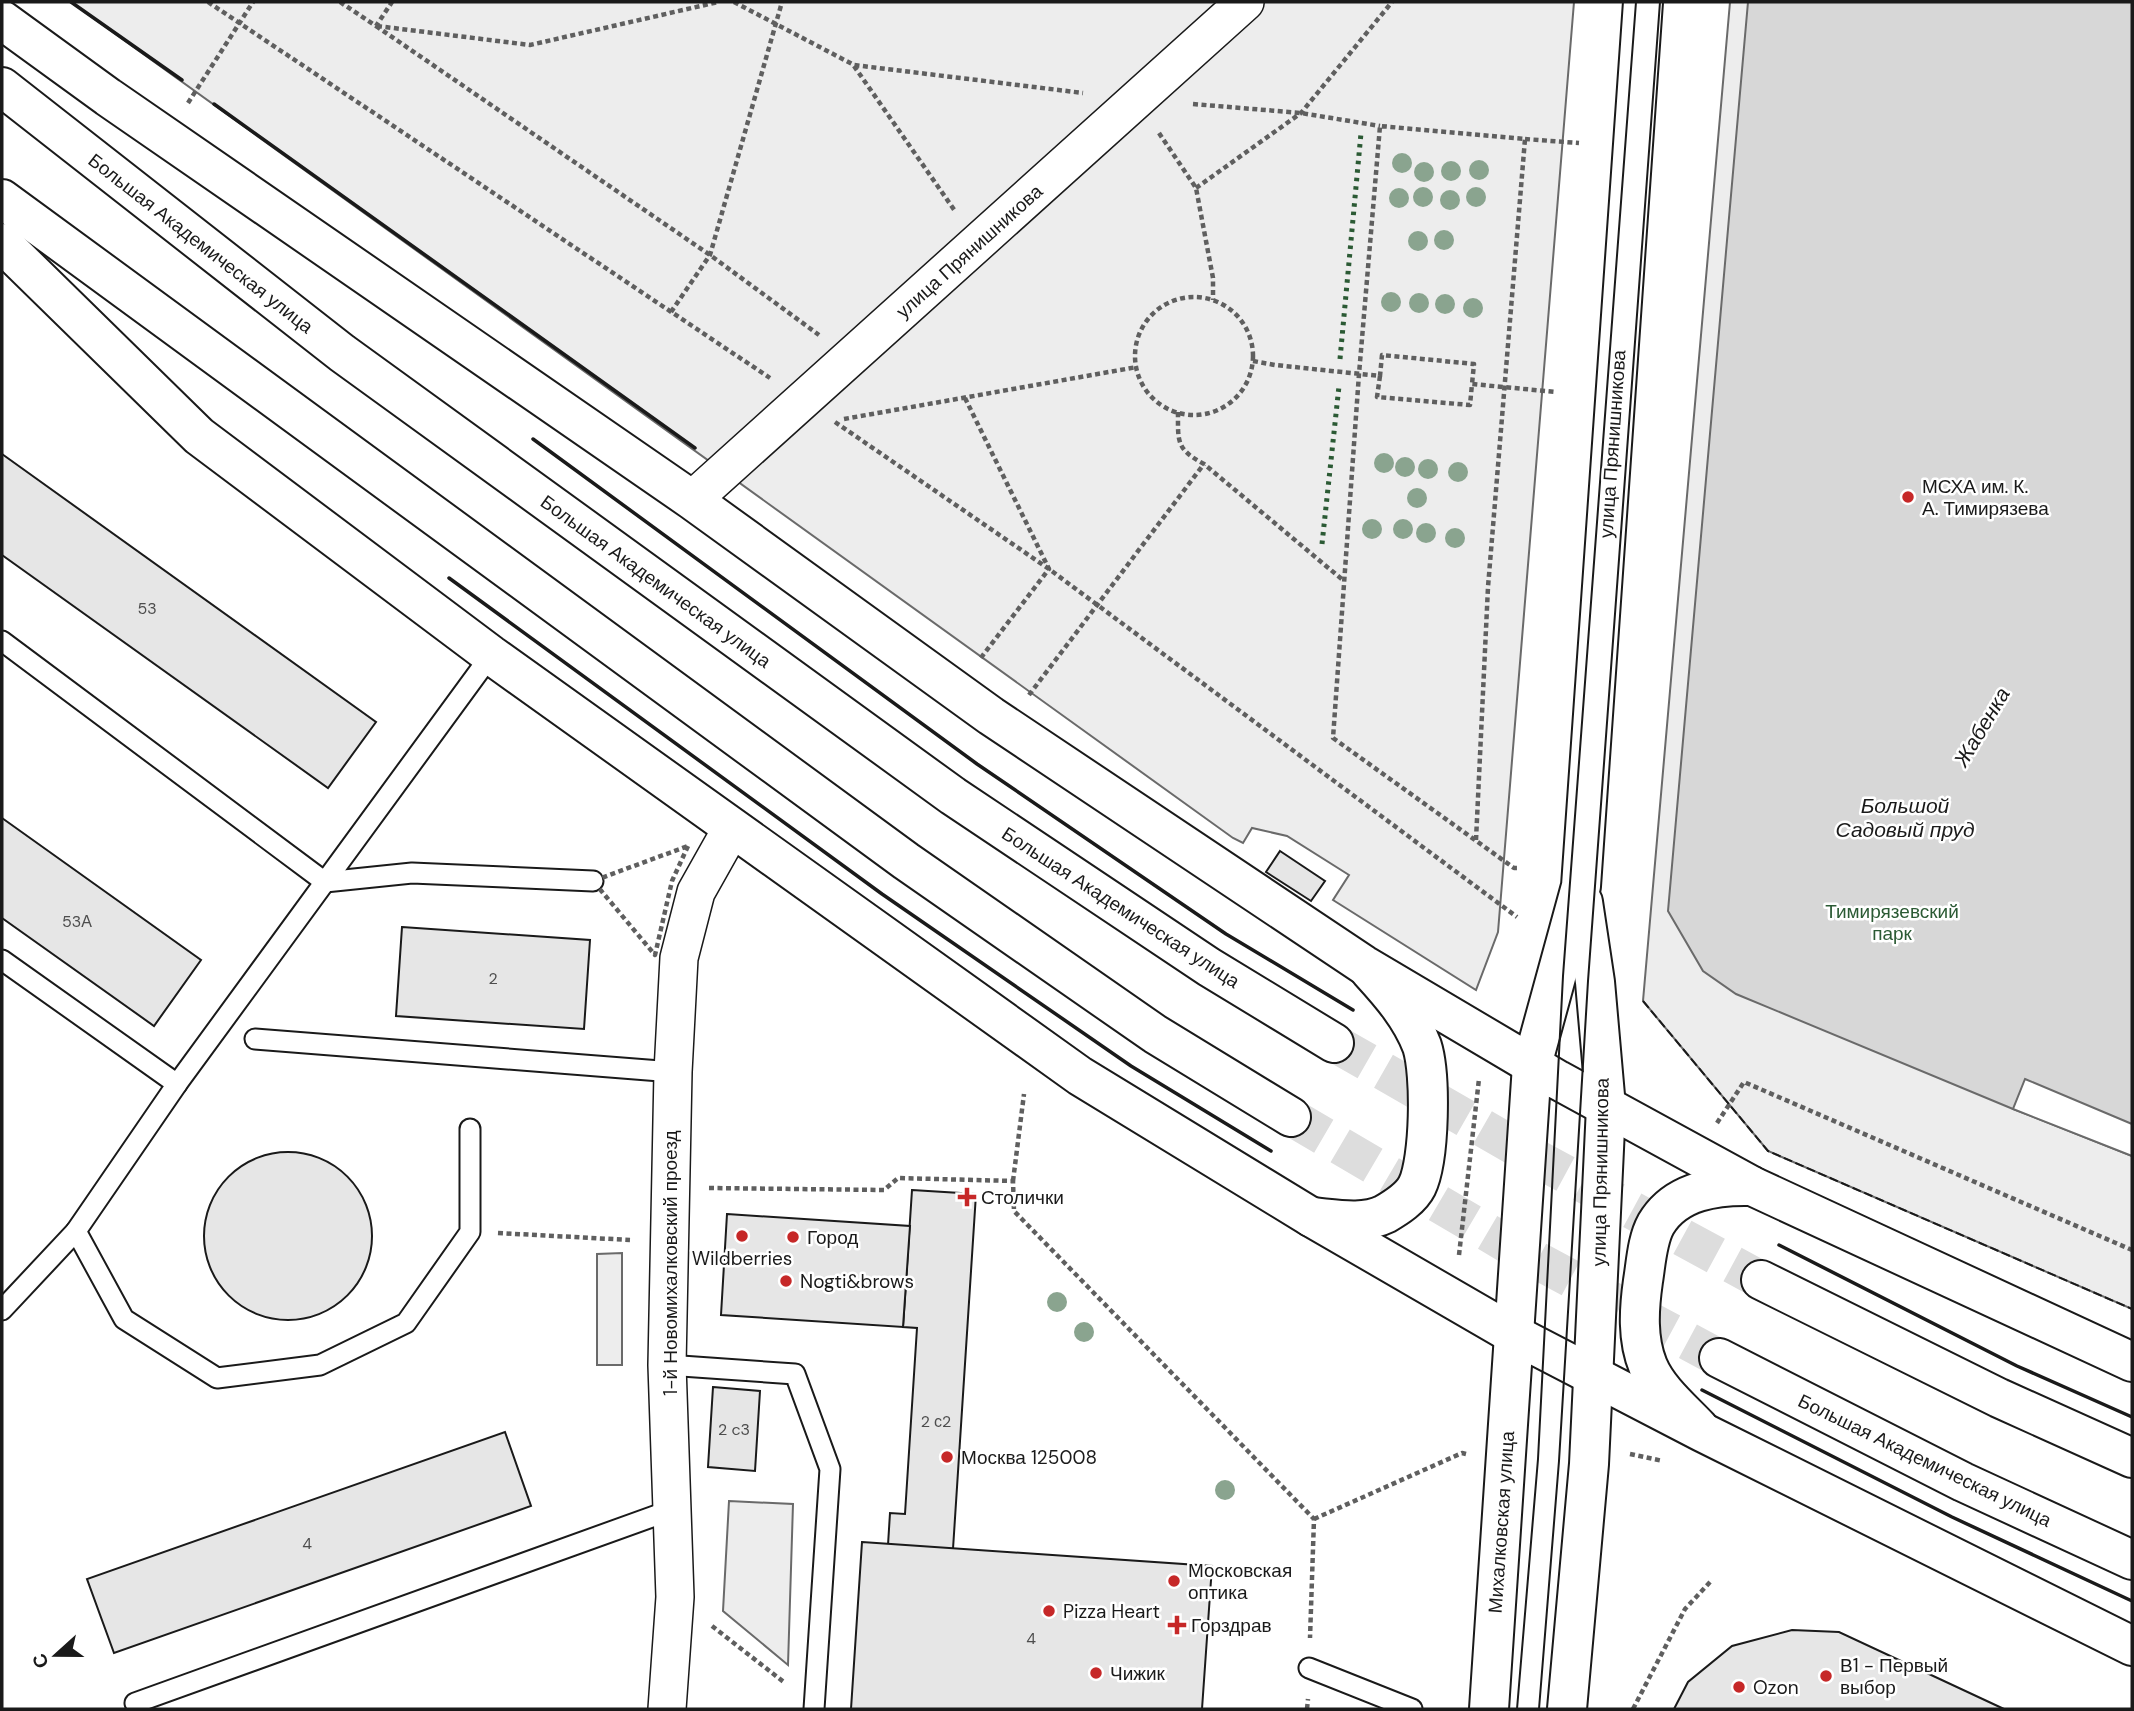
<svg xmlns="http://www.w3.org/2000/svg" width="2134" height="1711" font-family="'DM Sans',sans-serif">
  <rect width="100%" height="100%" fill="#fff"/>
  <g fill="#ededed" stroke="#6a6a6a" stroke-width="2">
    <path d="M71 2H1574L1498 932 1476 990 1333 900 1349 875 1287 836 1252 828 1243 843 1233 838Z"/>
    <path d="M1730 2H2132V1309L1768 1151 1643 1001Z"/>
    <path d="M622 1253V1365H597V1254Z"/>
    <path d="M729 1501 793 1504 788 1665 723 1611Z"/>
  </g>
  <path fill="#d7d7d7" stroke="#6a6a6a" stroke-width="2" d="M1748 2H2132V1156L2013 1109 1736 994 1703 971 1668 911Z"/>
  <path fill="#fff" stroke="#6a6a6a" stroke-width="2" d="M2025 1079 2132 1124V1156L2013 1109Z"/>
  <g fill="#e6e6e6" stroke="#1a1a1a" stroke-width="2">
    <path d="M2 454 376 722 328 788 2 555Z"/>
    <path d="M2 818 201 960 154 1026 2 918Z"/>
    <path d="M1280 851 1325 881 1311 901 1266 872Z"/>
    <path d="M402 927 590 940 584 1029 396 1016Z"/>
    <circle cx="288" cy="1236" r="84"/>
    <path d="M912 1190 976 1194 953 1549 888 1545 890 1513 905 1514 917 1328 903 1327Z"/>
    <path d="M727 1214 910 1226 903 1327 721 1315Z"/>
    <path d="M713 1387 760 1391 755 1471 708 1467Z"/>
    <path d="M505 1432 531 1506 114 1653 87 1579Z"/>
    <path d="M862 1542 1212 1566 1202 1709H851Z"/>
    <path d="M1792 1630 1839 1632 2004 1709H1674L1688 1682 1732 1646Z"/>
  </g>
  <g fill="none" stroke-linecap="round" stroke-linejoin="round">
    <g stroke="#ddd" stroke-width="38" stroke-dasharray="38 19" stroke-linecap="butt">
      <path d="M1334 1043 1523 1151 1761 1280"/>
      <path d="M1291 1117 1514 1248 1719 1358"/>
    </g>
    <defs>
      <g id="service">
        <path d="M2 641 325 882 412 873 593 881"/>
        <path d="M2 960 177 1084"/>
        <path d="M255 1039 673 1072"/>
        <path d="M470 1129V1232L406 1323 320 1365 217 1378 124 1319 76 1231 177 1084 491 655"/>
        <path d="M2 1310 76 1231"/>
        <path d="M667 1365 795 1374 830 1469 814 1709"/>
        <path d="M1309 1668 1412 1709"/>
        <path d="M135 1703 674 1509"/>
      </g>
      <g id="minor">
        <path d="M692 500 1245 2"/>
        <path d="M667 1709 675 1597 667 1365 673 1072 679 958 696 892 732 828"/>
      </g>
      <g id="tertiary">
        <path d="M1311 1217C1335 1219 1363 1225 1385 1214 1397 1207 1411 1198 1417 1186 1430 1159 1431 1074 1422 1046 1411 1017 1391 994 1370 971"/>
        <path d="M1699 1428C1681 1409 1658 1390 1648 1366 1637 1339 1639 1309 1643 1281 1646 1263 1647 1240 1656 1224 1676 1190 1717 1185 1752 1186"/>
      </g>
      <g id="secondary">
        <path d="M2 20 108 97 692 500 991 716 1364 965 1558 1080 1752 1186 2132 1362"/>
        <path d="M2 87 342 353 953 796 1209 967 1334 1043"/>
        <path d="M2 199 906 861 1155 1034 1291 1117"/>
        <path d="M2 243 199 436 491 655 1080 1076 1311 1217 1513 1334 1702 1432 2132 1646"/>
        <path d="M1761 1280 1999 1398 2132 1458"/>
        <path d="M1719 1358 1963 1482 2132 1560"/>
        <path d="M1489 1709 1532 1065 1581 886 1643 2"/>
        <path d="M1567 1709 1589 1464 1606 1107 1595 982 1583 902"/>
      </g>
    </defs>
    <use href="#service" stroke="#1a1a1a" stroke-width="23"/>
    <use href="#minor" stroke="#1a1a1a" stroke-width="40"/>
    <use href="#tertiary" stroke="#1a1a1a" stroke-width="42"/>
    <use href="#secondary" stroke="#1a1a1a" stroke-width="42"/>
    <g stroke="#5f5f5f" stroke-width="4.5" stroke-dasharray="5 3.5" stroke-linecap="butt">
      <path d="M208 2 770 378"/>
      <path d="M340 2 376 26 392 2"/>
      <path d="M734 2 854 65 1083 93"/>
      <path d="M376 26 710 255 819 335"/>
      <path d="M377 26 530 45 718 2"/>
      <path d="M854 66 955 211"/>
      <path d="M188 103 253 2"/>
      <path d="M1193 104 1301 113 1380 126"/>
      <path d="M1159 133 1196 188 1213 278V300"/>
      <path d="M1525 139 1579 143"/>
      <path d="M1196 188 1301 113 1392 2"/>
      <circle cx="1194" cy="356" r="59"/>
      <path d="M671 312 710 255 782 2"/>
      <path d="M1253 361 1275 365 1380 376 1382 355 1474 364 1472 384"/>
      <path d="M1380 376 1377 397 1470 405 1472 384 1556 392"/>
      <path d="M965 398 1049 569 980 659"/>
      <path d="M1178 412C1178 442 1176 449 1204 464L1344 581"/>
      <path d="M844 419 1137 367"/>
      <path d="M835 422 1049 569 1517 917"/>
      <path d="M1029 695 1204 464"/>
      <path d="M1476 840 1488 587 1525 139 1380 126 1359 374 1333 738 1514 868H1520"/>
      <path d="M688 846 672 881 655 955 593 881Z"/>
      <path d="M1717 1123 1744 1082 2132 1250"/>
      <path d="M1013 1181 1024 1094"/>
      <path d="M709 1188 884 1190 898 1178 1013 1181 1014 1211 1314 1519 1310 1638"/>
      <path d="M498 1233 630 1240"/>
      <path d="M1459 1255 1479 1079"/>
      <path d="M1630 1454 1663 1461"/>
      <path d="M1314 1519 1462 1453 1466 1454"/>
      <path d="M712 1626 785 1683"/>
      <path d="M1307 1709 1308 1699"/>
      <path d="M1633 1709 1685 1609 1711 1581"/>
    </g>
    <use href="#service" stroke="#fff" stroke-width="19"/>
    <use href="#minor" stroke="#fff" stroke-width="37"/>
    <use href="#tertiary" stroke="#fff" stroke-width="38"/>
    <use href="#secondary" stroke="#fff" stroke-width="38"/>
    <g stroke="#1a1a1a" stroke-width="2">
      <path d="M1517 1709 1538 1459 1563 976 1636 2"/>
      <path d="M1539 1709 1559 1461 1588 981 1660 2"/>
    </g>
    <g stroke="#2b5a34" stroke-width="5" stroke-dasharray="3.5 5" stroke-linecap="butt">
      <path d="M1340 359 1361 133"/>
      <path d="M1322 544 1339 386"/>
    </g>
    <path stroke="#1a1a1a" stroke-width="2" stroke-dasharray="9 3.5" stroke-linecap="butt" d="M1643 1001 1768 1151 2132 1309"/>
    <g stroke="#1a1a1a" stroke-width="3.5">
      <path d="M71 2 182 80"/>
      <path d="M214 104 695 448"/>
      <path d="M533 439 977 764 1226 934 1353 1010"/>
      <path d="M449 578 882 894 1131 1066 1271 1151"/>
      <path d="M1779 1245 2017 1366 2132 1417"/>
      <path d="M1702 1390 1952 1517 2132 1601"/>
    </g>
  </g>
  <g fill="#8aa48f">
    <circle cx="1402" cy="163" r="10"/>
    <circle cx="1479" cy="170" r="10"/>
    <circle cx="1451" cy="171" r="10"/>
    <circle cx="1424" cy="172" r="10"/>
    <circle cx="1423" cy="197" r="10"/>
    <circle cx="1476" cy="197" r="10"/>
    <circle cx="1399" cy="198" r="10"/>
    <circle cx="1450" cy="200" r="10"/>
    <circle cx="1444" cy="240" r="10"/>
    <circle cx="1418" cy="241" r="10"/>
    <circle cx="1391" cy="302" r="10"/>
    <circle cx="1419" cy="303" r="10"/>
    <circle cx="1445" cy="304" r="10"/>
    <circle cx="1473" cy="308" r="10"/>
    <circle cx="1384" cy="463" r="10"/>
    <circle cx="1405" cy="467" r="10"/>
    <circle cx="1428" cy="469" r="10"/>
    <circle cx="1458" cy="472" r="10"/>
    <circle cx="1417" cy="498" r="10"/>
    <circle cx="1372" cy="529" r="10"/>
    <circle cx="1403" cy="529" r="10"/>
    <circle cx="1426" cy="533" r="10"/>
    <circle cx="1455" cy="538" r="10"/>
    <circle cx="1057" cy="1302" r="10"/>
    <circle cx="1084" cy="1332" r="10"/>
    <circle cx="1225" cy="1490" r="10"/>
  </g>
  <g fill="#c62828" stroke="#fff" stroke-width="2.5">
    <circle cx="1908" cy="497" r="7"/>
    <path d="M963.5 1186.5h7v7h7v7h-7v7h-7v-7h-7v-7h7z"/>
    <circle cx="742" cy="1236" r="7"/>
    <circle cx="793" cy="1237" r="7"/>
    <circle cx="786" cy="1281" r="7"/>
    <circle cx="947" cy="1457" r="7"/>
    <circle cx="1174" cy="1581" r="7"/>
    <circle cx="1049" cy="1611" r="7"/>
    <path d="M1173.5 1614.5h7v7h7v7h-7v7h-7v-7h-7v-7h7z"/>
    <circle cx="1096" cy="1673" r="7"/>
    <circle cx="1826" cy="1676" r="7"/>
    <circle cx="1739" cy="1687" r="7"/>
  </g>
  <g text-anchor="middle" stroke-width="5" stroke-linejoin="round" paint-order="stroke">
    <g font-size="16" fill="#4d4d4d">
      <text x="147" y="614">53</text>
      <text x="77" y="927">53А</text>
      <text x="493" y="984">2</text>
      <text x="936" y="1427">2 с2</text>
      <text x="734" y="1435">2 c3</text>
      <text x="307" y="1549">4</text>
      <text x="1031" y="1644">4</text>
    </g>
    <g font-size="19" fill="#1a1a1a" stroke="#fff">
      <text transform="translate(201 243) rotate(38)" y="7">Большая Академическая улица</text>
      <text transform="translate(969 251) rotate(-42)" y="7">улица Прянишникова</text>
      <text transform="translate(1612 444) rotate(-86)" y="7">улица Прянишникова</text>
      <text transform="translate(656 581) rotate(36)" y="7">Большая Академическая улица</text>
      <text transform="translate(1121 907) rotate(33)" y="7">Большая Академическая улица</text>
      <text transform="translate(1600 1172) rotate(-89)" y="7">улица Прянишникова</text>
      <text transform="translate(670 1263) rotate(-90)" y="7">1-й Новомихалковский проезд</text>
      <text transform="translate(1925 1460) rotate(26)" y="7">Большая Академическая улица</text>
      <text transform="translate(1501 1522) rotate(-86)" y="7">Михалковская улица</text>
    </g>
    <g font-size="19" fill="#1a1a1a" stroke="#fff" text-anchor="start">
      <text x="1922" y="493">МСХА им. К.<tspan x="1922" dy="22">А. Тимирязева</tspan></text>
      <text x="981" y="1204">Столички</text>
      <text x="807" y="1244">Город</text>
      <text x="742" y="1265" text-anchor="middle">Wildberries</text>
      <text x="800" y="1288">Nogti&amp;brows</text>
      <text x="961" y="1464">Москва 125008</text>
      <text x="1188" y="1577">Московская<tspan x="1188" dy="22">оптика</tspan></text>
      <text x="1063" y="1618">Pizza Heart</text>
      <text x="1191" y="1632">Горздрав</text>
      <text x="1840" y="1672">В1 - Первый<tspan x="1840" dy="22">выбор</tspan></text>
      <text x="1110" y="1680">Чижик</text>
      <text x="1753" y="1694">Ozon</text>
    </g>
    <g font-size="19" fill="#2b5a34" stroke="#fff">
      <text x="1892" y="918">Тимирязевский<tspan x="1892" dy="22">парк</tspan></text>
    </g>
    <g font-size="21" font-style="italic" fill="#1a1a1a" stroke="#fff">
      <text transform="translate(1982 727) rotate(-59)" y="7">Жабенка</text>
      <text x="1905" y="813">Большой<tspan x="1905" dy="24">Садовый пруд</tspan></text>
    </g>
  </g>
  <rect width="2134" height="1711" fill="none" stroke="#1a1a1a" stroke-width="7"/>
  <g transform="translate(56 1655) rotate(249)" stroke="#ffffff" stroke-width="5" paint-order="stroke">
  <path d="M0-5L12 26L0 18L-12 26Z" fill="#1a1a1a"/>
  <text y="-10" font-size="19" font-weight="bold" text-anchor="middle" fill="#1a1a1a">С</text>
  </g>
</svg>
